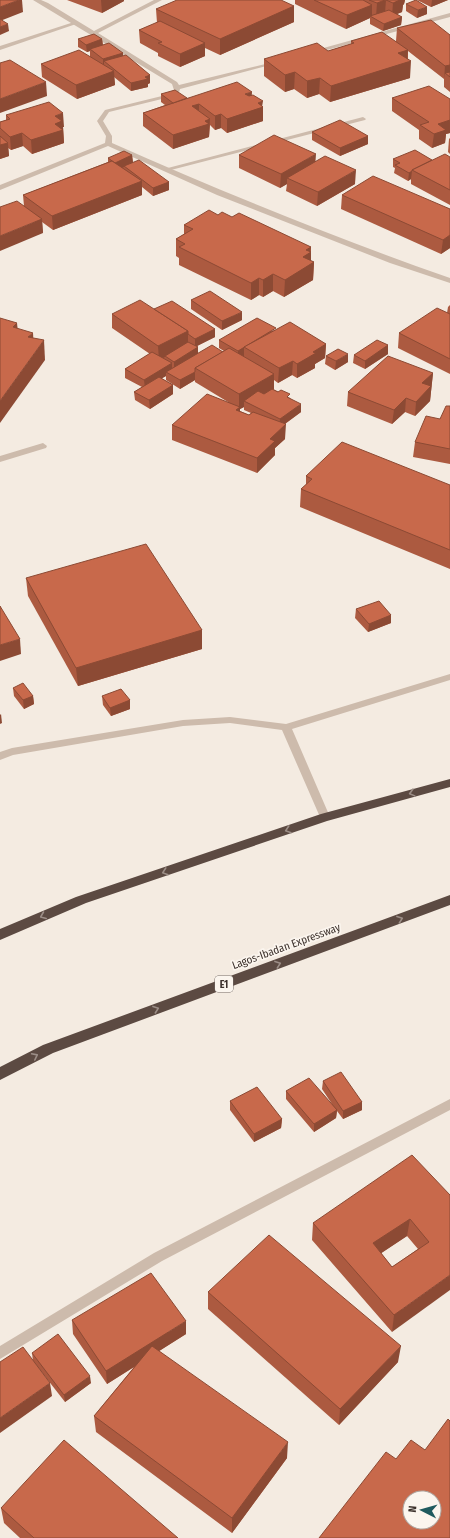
<svg xmlns="http://www.w3.org/2000/svg" width="450" height="1538" font-family="'Fira Sans Condensed',sans-serif">
  <rect width="100%" height="100%" fill="#f4ebe1"/>
  <g fill="none" stroke-linecap="round" stroke-linejoin="round">
    <g fill="#cdbbac" fill-rule="evenodd">
      <path d="M74 22 79 23 0 50V46Z"/>
      <path d="M363 117 366 119 365 120 167 171 164 169Z"/>
      <path d="M43 443 47 446 46 448 0 462V456Z"/>
    </g>
    <g fill="#cdbbac" fill-rule="evenodd">
      <path d="M33 0H41L48 3 94 31 154 0H162L98 33 177 82 179 85 278 61V63L180 89 179 92 170 97 109 112 103 121 112 136V143C223 192 335 238 450 278V283L390 263 217 195 108 146 0 190V185L105 143 106 136 97 121 105 110 166 95 174 90 172 84Z"/>
      <path d="M450 13V17L312 54 309 52Z"/>
      <path d="M450 674V680L292 729 330 817 329 820H321L320 817 282 730 230 723 183 726 13 755 0 760V752L12 748 183 720 230 717 286 724Z"/>
      <path d="M450 1099V1110L162 1261 0 1359V1346L154 1253Z"/>
    </g>
    <g fill="#5c4a42" fill-rule="evenodd">
      <path d="M450 779V787L327 821 86 903 0 940V929L76 897 321 814Z"/>
      <path d="M450 895V905L53 1053 0 1080V1067L43 1045Z"/>
    </g>
  </g>
  <g fill="#ac5a40" fill-rule="evenodd">
    <path d="M67 0H124V1L102 13Z"/>
    <path d="M295 0H405L404 4 403 5 402 12 397 14 402 17 401 25 383 31 370 24V18L346 29 295 4Z"/>
    <path d="M417 0H448L431 7Z"/>
    <path d="M406 4 427 14 417 18 406 11Z"/>
    <path d="M294 6V22L220 55 205 48V56L180 67 158 56V53L140 43 139 30 157 23 156 9Z"/>
    <path d="M397 28 450 35V92L444 87V79L408 51V59L410 78 330 102 319 94 307 98 294 89 285 92 264 76V59L328 51 351 44V41H396Z"/>
    <path d="M78 39H102L103 45 123 53V56L150 75V83L148 84V87L131 91 114 77 115 85 77 99 42 77 41 64 90 57V51L87 52 78 47Z"/>
    <path d="M161 94 187 98 252 96 263 107V121L227 133 221 128 215 130 210 125 209 137 173 149 143 126V113L165 105 161 102Z"/>
    <path d="M392 98 450 99V133L446 134 445 143 432 148 419 139V130L392 111Z"/>
    <path d="M6 115 64 127H63L64 143 32 154 23 146 11 150 8 148 9 156 0 159V122L6 120Z"/>
    <path d="M312 132 368 136V144L340 156 312 140Z"/>
    <path d="M450 138V154L448 152 449 139Z"/>
    <path d="M132 155 133 163 169 182V190L153 196 142 187V195L53 230 42 222 43 233 24 206 23 195 108 162V158Z"/>
    <path d="M239 155 315 161 355 184 317 206 286 191 287 184 280 188 239 168Z"/>
    <path d="M450 157V205L411 184V179L408 181 394 173 395 168 393 167V159L432 160Z"/>
    <path d="M342 195 450 209V248L441 254 341 209Z"/>
    <path d="M218 215 232 217 311 247V261L314 262 313 280 284 297 273 291 263 297 259 295 251 300 179 265V258L176 256V239L184 234V225Z"/>
    <path d="M191 300 242 320 222 330 191 309Z"/>
    <path d="M450 305V374L398 348 399 333 447 313 448 307Z"/>
    <path d="M154 309 215 329V337L197 346 198 347V354L224 351 219 348V340L276 330 326 344 325 358 315 364V368L297 378 292 375 278 383 274 380V389H273L290 398 301 412 285 424V439L275 448V455L257 473 172 440V425L228 402 195 382V380L180 389 166 380V376L161 378 173 385V394L150 409 135 400 134 392 142 387 125 378V369L150 354 112 328V314ZM244 407V410L251 413 249 415 240 411V409Z"/>
    <path d="M388 345V354L365 369 353 363 354 355Z"/>
    <path d="M326 356 348 362 335 370 325 364Z"/>
    <path d="M433 373 430 401 415 416 405 412 392 424 347 406 348 392Z"/>
    <path d="M450 406V464L413 457 415 442 440 419Z"/>
    <path d="M306 476 450 485V569L300 507 301 489 306 485Z"/>
    <path d="M26 578 202 630V649L78 686 28 596Z"/>
    <path d="M356 609 391 615V623L368 632 355 618Z"/>
    <path d="M13 688 33 696 34 704 24 709 14 696Z"/>
    <path d="M102 696 130 700V709L111 716 103 705Z"/>
    <path d="M323 1081 362 1102V1110L343 1119 337 1111 336 1118 314 1132 286 1099V1091L332 1104 322 1089Z"/>
    <path d="M230 1101 282 1119 281 1128 254 1142 230 1110Z"/>
    <path d="M450 1195 392 1332 312 1240 313 1223ZM407 1236 418 1249 392 1267 381 1253Z"/>
    <path d="M208 1292 398 1362 339 1425 208 1309Z"/>
    <path d="M72 1320 186 1334 159 1351 287 1458 232 1533 96 1432 94 1416 134 1367 107 1384 73 1334Z"/>
    <path d="M32 1353 91 1383 65 1402 33 1361Z"/>
    <path d="M1 1508 178 1538H20L4 1523Z"/>
  </g>
  <g fill="#8c4a34">
    <path d="M19 0H22L23 12 0 21V7Z"/>
    <path d="M101 0H124V1L102 13Z"/>
    <path d="M386 0 385 13 376 17 377 3Z"/>
    <path d="M395 0H405L404 4 403 5 402 12 392 16 393 3Z"/>
    <path d="M432 0H448L431 7Z"/>
    <path d="M372 5V17L370 16V18L346 29 347 15Z"/>
    <path d="M294 6V22L220 55V39Z"/>
    <path d="M427 7V14L417 18 418 10Z"/>
    <path d="M402 17 401 25 383 31 384 24Z"/>
    <path d="M8 24 9 31 0 35V27Z"/>
    <path d="M102 39 103 47 90 49V51L87 52 86 45Z"/>
    <path d="M205 43V56L180 67V54Z"/>
    <path d="M408 50 407 62 411 61 410 78 330 102 331 86 398 53Z"/>
    <path d="M123 53V61H104V67H103V59Z"/>
    <path d="M450 65V77L445 73 444 79 445 66Z"/>
    <path d="M114 71 115 85 77 99 76 85Z"/>
    <path d="M295 72 294 89 285 92V75Z"/>
    <path d="M150 75V83L148 84V87L131 91V83L145 77Z"/>
    <path d="M320 78 319 94 307 98V81Z"/>
    <path d="M46 82 47 96 0 113V99Z"/>
    <path d="M252 92 251 106 245 94Z"/>
    <path d="M263 101 262 107H263V121L227 133V119L258 103Z"/>
    <path d="M199 104V118L192 106Z"/>
    <path d="M63 113 64 127H63L64 143 32 154 31 140 55 116Z"/>
    <path d="M221 114V128L215 130V116Z"/>
    <path d="M210 119 209 137 173 149V135Z"/>
    <path d="M450 120V133L446 134 445 143 432 148 434 134 438 124Z"/>
    <path d="M22 133 23 146 11 150 10 137Z"/>
    <path d="M368 136V144L340 156V148Z"/>
    <path d="M8 143 9 156 0 159V145Z"/>
    <path d="M316 154 315 168 287 178V184L280 188 281 174Z"/>
    <path d="M132 155 133 163 124 166V167L116 171 115 163Z"/>
    <path d="M356 170 355 184 317 206 318 192Z"/>
    <path d="M412 171 411 179 408 181 409 173Z"/>
    <path d="M142 181V195L53 230 52 216Z"/>
    <path d="M169 182V190L153 196V188Z"/>
    <path d="M42 219 43 233 0 251V236Z"/>
    <path d="M450 235V248L441 254 443 240Z"/>
    <path d="M311 247 310 253 311 252V264L314 262 313 280 284 297 285 280 303 257 306 250Z"/>
    <path d="M273 274V291L263 297V280Z"/>
    <path d="M259 278V295L251 300V283Z"/>
    <path d="M242 312V320L222 330V321Z"/>
    <path d="M17 323 19 342 13 327Z"/>
    <path d="M215 329V337L195 347V339Z"/>
    <path d="M188 331V346L165 356V357L159 360 158 346Z"/>
    <path d="M33 333 34 352 28 337Z"/>
    <path d="M44 340 45 360 0 423V401Z"/>
    <path d="M326 344 325 358 315 364V368L297 378V364L313 352Z"/>
    <path d="M388 345V354L365 369V361Z"/>
    <path d="M198 347V355L174 370V362Z"/>
    <path d="M244 347V356L238 359V351Z"/>
    <path d="M348 354V362L335 370 336 361Z"/>
    <path d="M293 361 292 375 278 383 279 368Z"/>
    <path d="M172 363V372H166V376L145 389 144 380Z"/>
    <path d="M195 372V380L180 389V380Z"/>
    <path d="M433 373 430 401 415 416 416 402 422 383Z"/>
    <path d="M274 374V389L249 404 244 401V407L240 409V421L236 410 239 407V394Z"/>
    <path d="M173 385V394L150 409 149 400Z"/>
    <path d="M406 398 405 412 392 424 394 410Z"/>
    <path d="M301 404V412L279 428 280 419Z"/>
    <path d="M286 424 285 439 275 448V455L257 473V458L270 439Z"/>
    <path d="M391 615V623L368 632 369 624Z"/>
    <path d="M202 630V649L78 686 76 668Z"/>
    <path d="M20 639 21 654 0 661V645Z"/>
    <path d="M33 696 34 704 24 709 23 700Z"/>
    <path d="M130 700V709L111 716 110 708Z"/>
    <path d="M1 714 2 723 0 724V715Z"/>
    <path d="M362 1102V1110L343 1119V1111Z"/>
    <path d="M337 1110 336 1118 314 1132V1124Z"/>
    <path d="M282 1119 281 1128 254 1142V1134Z"/>
    <path d="M410 1219 407 1236 371 1260 373 1243Z"/>
    <path d="M450 1275V1290L392 1332 394 1315Z"/>
    <path d="M186 1321V1334L107 1384 106 1371Z"/>
    <path d="M401 1346 398 1362 339 1425 340 1409Z"/>
    <path d="M90 1376 91 1383 65 1402 64 1395Z"/>
    <path d="M50 1383 52 1396 0 1433V1418Z"/>
    <path d="M288 1442 287 1458 232 1533V1518Z"/>
  </g>
  <g fill="#c8694b" stroke="#8c4a34" fill-rule="evenodd">
    <path d="M0 0H19L0 7Z"/>
    <path d="M177 0H281L294 6 220 39 156 9Z"/>
    <path d="M314 0H363L372 5 347 15Z"/>
    <path d="M369 0H385L377 3Z"/>
    <path d="M386 0H400L393 3Z"/>
    <path d="M416 0 427 7 418 10 406 4Z"/>
    <path d="M389 10 402 17 384 24 370 16Z"/>
    <path d="M0 19 8 24 0 27Z"/>
    <path d="M431 20 450 35V65L445 66 397 28Z"/>
    <path d="M160 21 205 43 180 54 158 43 162 42 139 30Z"/>
    <path d="M382 32 408 50 398 53 411 61 331 86 320 78 307 81 295 72 285 75 264 59 317 43 328 51 354 43 351 41Z"/>
    <path d="M94 34 102 39 86 45 78 39Z"/>
    <path d="M109 43 123 53 103 59 90 49Z"/>
    <path d="M79 50 114 71 76 85 41 64Z"/>
    <path d="M126 55 150 75 145 77 148 79 131 83 104 61Z"/>
    <path d="M10 60 46 82 0 99V63Z"/>
    <path d="M450 72V77L445 73Z"/>
    <path d="M237 82 252 92 245 94 249 96 253 95 263 101 258 103 263 107 227 119 221 114 215 116 199 104 192 106 210 119 205 121 209 124 173 135 143 113Z"/>
    <path d="M429 86 450 99V120L438 124 446 130 434 134 420 125 429 122 392 98Z"/>
    <path d="M175 90 187 98 173 103 161 94Z"/>
    <path d="M49 102 63 113 55 116 62 121 55 124 63 130 31 140 22 133 10 137 0 128V122L10 119 6 115Z"/>
    <path d="M340 120 368 136 340 148 312 132Z"/>
    <path d="M274 135 316 154 281 174 239 155Z"/>
    <path d="M0 136 8 143 0 145Z"/>
    <path d="M415 150 432 160 412 170V171L409 173 395 165 400 163 393 159Z"/>
    <path d="M124 151 132 155 115 163 108 158Z"/>
    <path d="M445 154 450 157V190L412 170Z"/>
    <path d="M325 156 356 170 318 192 287 178Z"/>
    <path d="M139 160 169 182 153 188 124 166Z"/>
    <path d="M112 161 142 181 52 216 23 195Z"/>
    <path d="M373 176 450 209V235L443 240 342 195Z"/>
    <path d="M17 201 42 219 0 236V207Z"/>
    <path d="M209 210 218 215 222 212 232 217 239 213 311 247 306 250 311 252 303 257 314 262 285 280 273 274 263 280 259 278 251 283 179 247 185 244 176 239 193 229 184 225Z"/>
    <path d="M210 291 242 312 222 321 191 300Z"/>
    <path d="M140 300 188 331 158 346 112 314Z"/>
    <path d="M172 301 215 329 195 339 188 334V331L154 309Z"/>
    <path d="M437 308 450 314V359L399 333Z"/>
    <path d="M0 318 17 323 13 327 33 333 28 337 44 340 0 401Z"/>
    <path d="M257 318 276 328 238 351 219 340Z"/>
    <path d="M290 322 326 344 313 352 316 353 297 364 293 361 279 368 244 347Z"/>
    <path d="M377 340 388 345 365 361 354 355Z"/>
    <path d="M188 342 198 347 174 362 165 356Z"/>
    <path d="M212 345 223 352 195 368V372L180 380 166 372Z"/>
    <path d="M229 348 274 374 239 394 195 368Z"/>
    <path d="M338 349 348 354 336 361 326 356Z"/>
    <path d="M152 352 172 363 144 380 125 369Z"/>
    <path d="M388 356 433 373 422 383 431 386 416 402 406 398 394 410 348 392Z"/>
    <path d="M159 377 173 385 149 400 134 392Z"/>
    <path d="M272 389 278 392 281 390 290 394 287 397 301 404 280 419 244 401 258 391 264 394Z"/>
    <path d="M207 394 240 407 236 410 249 415 253 412 286 424 270 439 275 441 257 458 172 425Z"/>
    <path d="M446 406H450V449L415 442 426 416 440 419Z"/>
    <path d="M342 442 450 485V550L301 489 312 479 306 476Z"/>
    <path d="M146 544 202 630 76 668 26 578Z"/>
    <path d="M379 601 391 615 369 624 356 609Z"/>
    <path d="M0 606 20 639 0 645Z"/>
    <path d="M23 683 33 696 23 700 13 688Z"/>
    <path d="M121 689 130 700 110 708 102 696Z"/>
    <path d="M341 1072 362 1102 343 1111 323 1081Z"/>
    <path d="M309 1078 337 1110 314 1124 286 1091Z"/>
    <path d="M257 1087 282 1119 254 1134 230 1101Z"/>
    <path d="M412 1155 450 1195V1275L394 1315 313 1223ZM410 1219 429 1242 392 1267 373 1243Z"/>
    <path d="M269 1235 401 1346 340 1409 208 1292Z"/>
    <path d="M151 1273 186 1321 106 1371 72 1320Z"/>
    <path d="M58 1334 90 1376 64 1395 32 1353Z"/>
    <path d="M152 1346 288 1442 232 1518 94 1416Z"/>
    <path d="M23 1347 50 1383 0 1418V1362Z"/>
    <path d="M448 1419 450 1421V1538H319L386 1452 396 1459 411 1440 425 1450ZM410 1498H434V1522H410Z"/>
    <path d="M64 1440 178 1538H34L1 1508Z"/>
  </g>
  <defs><path id="oneway-chevron" d="M-2-3.5L2.5 0L-2 3.5" fill="none" stroke-width="1.6" stroke-linecap="round" stroke-linejoin="round"/></defs>
  <g stroke="#9c8e87">
    <use href="#oneway-chevron" transform="translate(412 793) rotate(165)"/>
    <use href="#oneway-chevron" transform="translate(288 830) rotate(161)"/>
    <use href="#oneway-chevron" transform="translate(165 872) rotate(161)"/>
    <use href="#oneway-chevron" transform="translate(43 916) rotate(157)"/>
    <use href="#oneway-chevron" transform="translate(400 919) rotate(-20)"/>
    <use href="#oneway-chevron" transform="translate(278 964) rotate(-20)"/>
    <use href="#oneway-chevron" transform="translate(156 1009) rotate(-20)"/>
    <use href="#oneway-chevron" transform="translate(35 1056) rotate(-27)"/>
  </g>
  <g text-anchor="middle" stroke-width="3.5" stroke-linejoin="round" paint-order="stroke">
    <rect fill="#fbf5ee" stroke="#756b66" stroke-width="1" x="215" y="976" width="18" height="16" rx="3"/>
    <g font-size="10" font-weight="bold" fill="#3b302b">
      <text x="224" y="988">E1</text>
    </g>
    <g font-size="11" fill="#3b302b" stroke="#fbf5ee">
      <text transform="translate(286 946) rotate(-20)" y="4">Lagos-Ibadan Expressway</text>
    </g>
  </g>
  <g transform="translate(422 1510) rotate(276)"><circle r="19" fill="#fbf5ee" stroke="#aea6a0"/>
  <path d="M0-3L7 15L0 10L-7 15Z" fill="#1f5a5e"/>
  <text y="-6" font-size="11" font-weight="bold" text-anchor="middle" fill="#3b302b">N</text>
  </g>
</svg>
